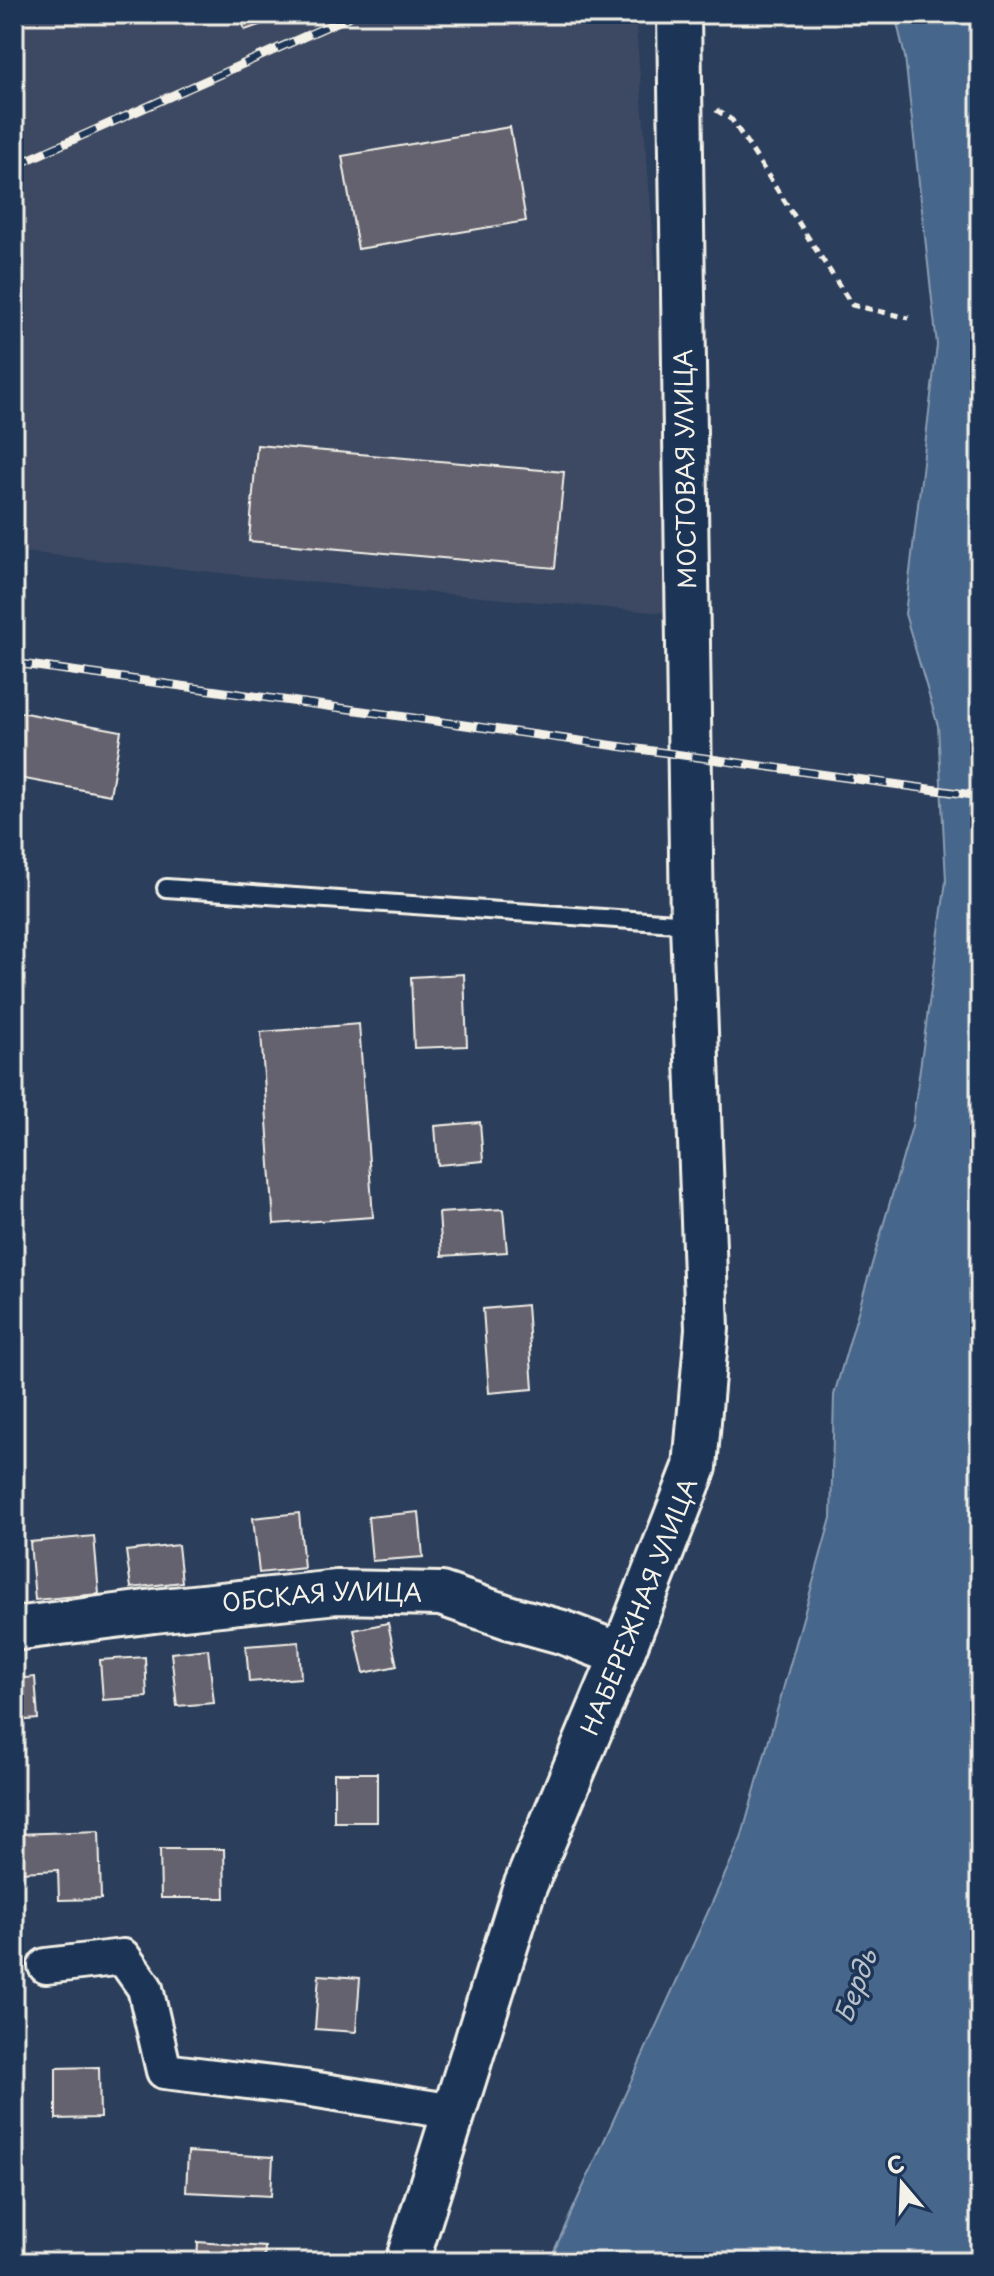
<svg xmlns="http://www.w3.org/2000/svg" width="994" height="2276" font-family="'Playpen Sans',sans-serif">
  <rect width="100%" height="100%" fill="#2b3e5c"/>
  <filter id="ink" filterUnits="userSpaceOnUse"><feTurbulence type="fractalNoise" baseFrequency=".0125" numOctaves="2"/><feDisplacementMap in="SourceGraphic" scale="16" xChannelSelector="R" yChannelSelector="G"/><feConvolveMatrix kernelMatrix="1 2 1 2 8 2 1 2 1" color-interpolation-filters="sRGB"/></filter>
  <g filter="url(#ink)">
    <path fill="#3c4962" d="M14 14H635L665 380V613L285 580 14 551Z"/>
    <path fill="#47668c" stroke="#8c9eb1" stroke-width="2" d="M895 14H980V2262H549L741 1839 831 1518 834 1395 912 1126 946 881 938 726 905 614 937 345 905 57Z"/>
    <g fill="#656270" stroke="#f4f1e8" stroke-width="2">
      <path d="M239 14H291L245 30Z"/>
      <path d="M510 127 526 221 358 249 342 156Z"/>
      <path d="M257 445 564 472 555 568 249 541Z"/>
      <path d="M14 711 121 731 110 795 14 777Z"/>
      <path d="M464 974 467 1046 414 1048 411 977Z"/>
      <path d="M359 1024 373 1217 274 1224 261 1032Z"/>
      <path d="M480 1122 483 1161 438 1165 435 1126Z"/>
      <path d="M503 1209 507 1252 442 1256 439 1213Z"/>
      <path d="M527 1305 533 1389 489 1393 483 1309Z"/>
      <path d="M419 1512 423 1557 372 1561 368 1517Z"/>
      <path d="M299 1513 304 1568 259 1573 253 1518Z"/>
      <path d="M94 1536 99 1594 35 1600 30 1542Z"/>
      <path d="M178 1545 182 1582 131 1588 126 1551Z"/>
      <path d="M388 1623 397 1666 364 1673 354 1630Z"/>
      <path d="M299 1642 301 1678 249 1682 246 1646Z"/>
      <path d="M208 1649 214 1703 177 1706 171 1653Z"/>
      <path d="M145 1657 147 1697 103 1700 100 1660Z"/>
      <path d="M35 1677 38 1719 14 1721V1679Z"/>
      <rect x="334" y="1773" width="43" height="49"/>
      <path d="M99 1831 101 1899 59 1900 58 1870 20 1872 18 1834Z"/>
      <path d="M160 1849H224L225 1898H161Z"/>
      <path d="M319 1975 360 1978 356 2032 315 2029Z"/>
      <path d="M99 2067 100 2118 56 2119V2068Z"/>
      <path d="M188 2152 273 2157 271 2196 186 2192Z"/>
      <path d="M198 2242 265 2247 264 2262H197Z"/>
    </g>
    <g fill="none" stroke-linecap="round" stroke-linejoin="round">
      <defs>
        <path id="service" d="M166 888 690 924"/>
        <path id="minor" d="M46 1966 123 1957 145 1988 164 2071 305 2088 455 2112"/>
        <g id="tertiary">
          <path id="s1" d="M14 1629 154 1611 337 1592 441 1594 511 1618 562 1632 622 1655"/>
          <path id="s2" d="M407 2262 524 1889 622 1655 695 1467 707 1329 692 924 679 14"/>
        </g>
      </defs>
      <use href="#service" stroke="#f4f1e8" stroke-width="22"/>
      <use href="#minor" stroke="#f4f1e8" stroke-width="40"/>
      <use href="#tertiary" stroke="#f4f1e8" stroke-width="48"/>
      <path stroke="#f4f1e8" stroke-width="5" stroke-dasharray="8 6" stroke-linecap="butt" d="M716 110 732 120 852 305 909 318"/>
      <use href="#service" stroke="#1d3557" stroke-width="16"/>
      <use href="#minor" stroke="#1d3557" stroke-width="34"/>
      <use href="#tertiary" stroke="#1d3557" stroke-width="42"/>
      <defs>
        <g id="rail">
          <path d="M14 166 355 14"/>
          <path d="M14 663 980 796"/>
        </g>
      </defs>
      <use href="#rail" stroke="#f4f1e8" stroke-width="9"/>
      <use href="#rail" stroke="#1d3557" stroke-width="6" stroke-dasharray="18" stroke-linecap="butt"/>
    </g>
  </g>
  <g text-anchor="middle" stroke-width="7" stroke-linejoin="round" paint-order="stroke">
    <g font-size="24" fill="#f4f1e8" stroke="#1d3557">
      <text transform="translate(686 469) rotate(-91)" y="8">МОСТОВАЯ УЛИЦА</text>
      <text dy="8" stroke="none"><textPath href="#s1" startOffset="310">ОБСКАЯ УЛИЦА</textPath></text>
      <text dy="8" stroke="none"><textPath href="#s2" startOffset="696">НАБЕРЕЖНАЯ УЛИЦА</textPath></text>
    </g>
    <g font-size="26" font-style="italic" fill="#b7c0c8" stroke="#1d3557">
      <text transform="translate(856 1986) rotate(-69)" y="9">Бердь</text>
    </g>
  </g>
  <rect width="994" height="2276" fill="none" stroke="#1d3557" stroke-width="48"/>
  <rect x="24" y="24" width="946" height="2228" fill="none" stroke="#f4f1e8" stroke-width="3" filter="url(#ink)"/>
  <g transform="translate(902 2184) rotate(341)" stroke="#1d3557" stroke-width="6" paint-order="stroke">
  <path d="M0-6L14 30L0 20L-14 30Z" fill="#f4f1e8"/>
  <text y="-12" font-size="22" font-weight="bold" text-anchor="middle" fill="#f4f1e8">С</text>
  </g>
</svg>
